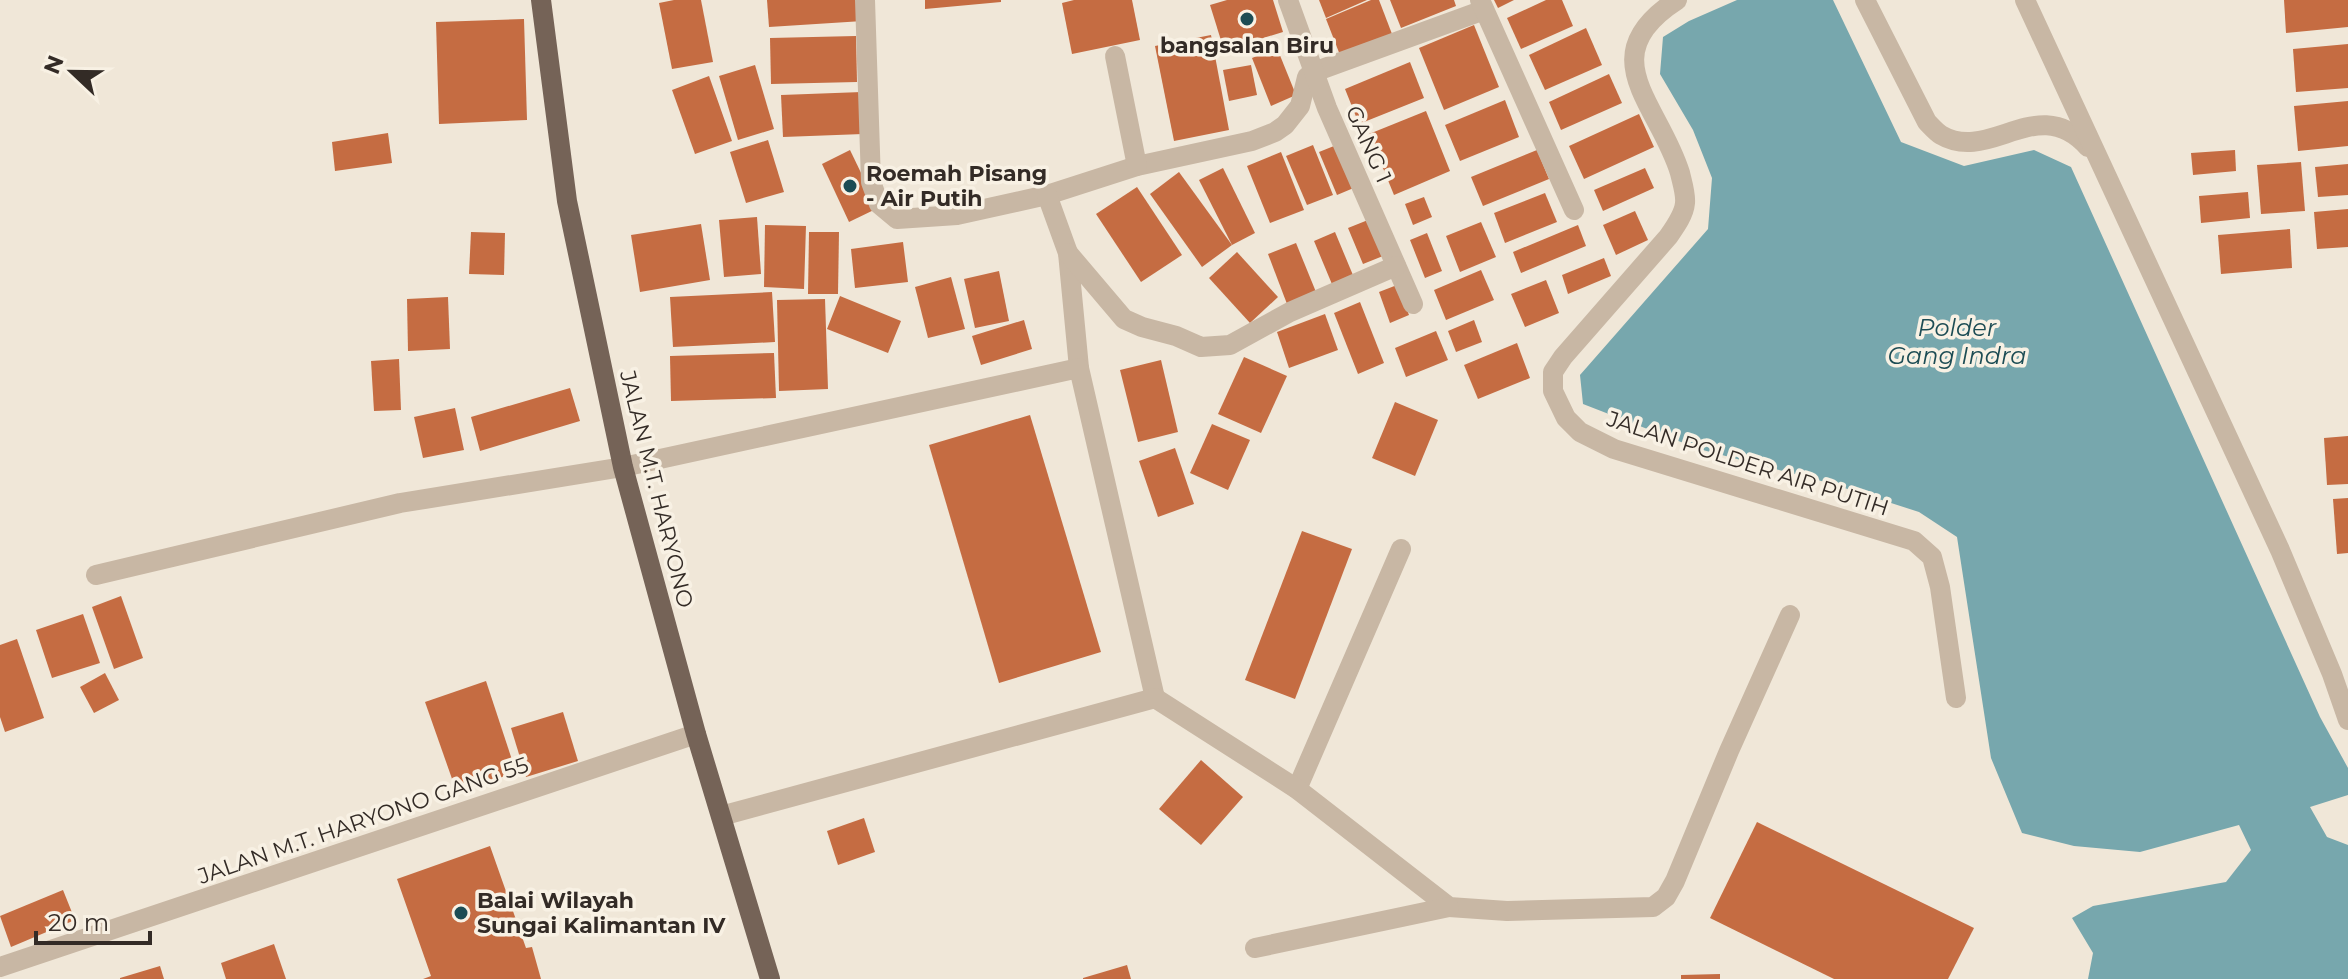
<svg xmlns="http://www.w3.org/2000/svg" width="2348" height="979" font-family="Montserrat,sans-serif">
  <rect width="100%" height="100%" fill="#f0e7d8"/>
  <path fill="#77a7ad" d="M1737 0H1833L1901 142 1964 166 2034 150 2071 167 2320 717 2348 768V795L2310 807 2327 837 2348 845V979H2088L2093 953 2072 918 2093 906 2226 882 2251 850 2239 825 2140 852 2074 846 2022 833 1991 758 1957 537 1919 512 1829 483 1699 449 1583 404 1580 375 1708 229 1712 178 1693 130 1660 74 1663 37 1689 21Z"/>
  <g fill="#c56c42">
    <path d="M674 0H701L713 62 672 69 659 3Z"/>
    <path d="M767 0H862L863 21 769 27Z"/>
    <path d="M925 0H1001V2L925 9Z"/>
    <path d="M1074 0H1132L1140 40 1072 54 1062 3Z"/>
    <path d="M1227 0H1273L1283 32 1224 50 1210 5Z"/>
    <path d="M1319 0H1367L1326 18Z"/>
    <path d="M1371 0H1379L1392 34 1340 55 1326 19Z"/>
    <path d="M1390 0H1454L1456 6 1401 28Z"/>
    <path d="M1494 0H1514L1498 8Z"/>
    <path d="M1546 0H1562L1573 26 1521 49 1507 18Z"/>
    <path d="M2284 0H2348V27L2286 33Z"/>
    <path d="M524 19 527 120 439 124 436 22Z"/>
    <path d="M1474 25 1499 87 1444 110 1419 48Z"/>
    <path d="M1586 28 1602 65 1545 90 1529 55Z"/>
    <path d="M1211 35 1229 130 1174 141 1155 46Z"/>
    <path d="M856 36 857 82 771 84 770 38Z"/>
    <path d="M2348 44V88L2296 92 2293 49Z"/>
    <path d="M1277 48 1296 95 1271 106 1252 58Z"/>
    <path d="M1410 62 1424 98 1359 124 1345 89Z"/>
    <path d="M755 65 774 129 738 140 719 76Z"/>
    <path d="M1251 65 1257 95 1229 101 1223 70Z"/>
    <path d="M1609 74 1622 103 1561 130 1549 102Z"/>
    <path d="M709 76 732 141 695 154 672 90Z"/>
    <path d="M862 92 863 134 783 137 781 95Z"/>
    <path d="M1505 100 1519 137 1460 161 1445 125Z"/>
    <path d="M2348 101V146L2298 151 2294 106Z"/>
    <path d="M1426 111 1450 171 1394 195 1369 134Z"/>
    <path d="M1639 114 1654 147 1584 179 1569 146Z"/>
    <path d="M388 133 392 163 335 171 332 142Z"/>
    <path d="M768 140 784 192 746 203 730 152Z"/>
    <path d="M1339 144 1356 187 1337 195 1319 152Z"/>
    <path d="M1313 145 1333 195 1307 205 1286 156Z"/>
    <path d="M850 150 878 208 849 222 822 164Z"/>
    <path d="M1537 150 1549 179 1483 206 1471 177Z"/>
    <path d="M2235 150 2236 171 2193 175 2191 153Z"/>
    <path d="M1281 152 1304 210 1270 223 1247 166Z"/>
    <path d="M2301 162 2305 211 2261 214 2257 165Z"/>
    <path d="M2348 164V195L2318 197 2315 167Z"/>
    <path d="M1223 168 1255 233 1232 245 1199 180Z"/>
    <path d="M1645 168 1654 188 1603 211 1594 190Z"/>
    <path d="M1179 172 1232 245 1202 267 1150 194Z"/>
    <path d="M1137 187 1182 255 1141 282 1096 214Z"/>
    <path d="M2248 192 2250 218 2201 223 2199 196Z"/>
    <path d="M1545 193 1557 222 1505 243 1494 213Z"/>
    <path d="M1424 197 1432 217 1413 225 1405 204Z"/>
    <path d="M2348 209V247L2317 249 2314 212Z"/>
    <path d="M1635 211 1648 240 1616 255 1603 225Z"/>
    <path d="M757 217 761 274 724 277 719 220Z"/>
    <path d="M1368 220 1383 256 1363 264 1348 228Z"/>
    <path d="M1481 222 1496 257 1460 272 1446 236Z"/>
    <path d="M701 224 710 280 640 292 631 235Z"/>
    <path d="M765 225 806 226 804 289 764 287Z"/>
    <path d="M1578 225 1586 246 1521 273 1513 252Z"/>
    <path d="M2290 229 2292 268 2221 274 2218 235Z"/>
    <path d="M471 232 505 233 504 275 469 274Z"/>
    <path d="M809 232H839L838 294H808Z"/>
    <path d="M1335 232 1355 280 1334 289 1314 241Z"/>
    <path d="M1427 233 1442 271 1425 278 1410 240Z"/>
    <path d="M903 242 908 282 855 288 851 249Z"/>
    <path d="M1296 243 1316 292 1287 304 1268 254Z"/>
    <path d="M1237 252 1278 297 1250 323 1209 278Z"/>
    <path d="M1604 258 1611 276 1568 294 1562 275Z"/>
    <path d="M1481 270 1494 300 1446 320 1434 290Z"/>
    <path d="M999 271 1009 321 975 328 964 279Z"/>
    <path d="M951 277 965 329 928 338 915 287Z"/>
    <path d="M1546 280 1559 313 1525 327 1511 294Z"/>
    <path d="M1397 285 1409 315 1390 323 1379 292Z"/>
    <path d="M772 292 775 342 673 347 670 297Z"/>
    <path d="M840 296 901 321 888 353 827 329Z"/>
    <path d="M448 297 450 349 408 351 407 299Z"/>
    <path d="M825 299 828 389 779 391 777 300Z"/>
    <path d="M1360 302 1384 363 1358 374 1334 313Z"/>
    <path d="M1325 314 1338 350 1289 368 1277 332Z"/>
    <path d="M1024 320 1032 349 981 365 972 336Z"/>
    <path d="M1474 320 1482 342 1456 352 1448 331Z"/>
    <path d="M1436 331 1448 360 1406 377 1395 348Z"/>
    <path d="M1517 343 1530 378 1478 399 1464 365Z"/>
    <path d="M774 353 776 398 671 401 670 356Z"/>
    <path d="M1244 357 1287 376 1261 433 1218 414Z"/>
    <path d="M399 359 401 410 374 411 371 361Z"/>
    <path d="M1161 360 1178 432 1138 442 1120 370Z"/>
    <path d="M570 388 580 421 480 451 471 417Z"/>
    <path d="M1395 402 1438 420 1415 476 1372 458Z"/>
    <path d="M455 408 464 450 423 458 414 417Z"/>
    <path d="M1030 415 1101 652 999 683 929 445Z"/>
    <path d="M1212 424 1250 440 1228 490 1190 473Z"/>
    <path d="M2348 436V484L2327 485 2324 438Z"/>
    <path d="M1175 448 1194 504 1158 517 1139 461Z"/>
    <path d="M2348 498V553L2337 554 2333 499Z"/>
    <path d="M1302 531 1352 549 1295 699 1245 680Z"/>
    <path d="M121 596 143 658 114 669 92 607Z"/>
    <path d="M83 614 100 663 52 678 36 630Z"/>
    <path d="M17 639 44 718 5 732 0 717V645Z"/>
    <path d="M105 673 119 700 94 713 80 687Z"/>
    <path d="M486 681 516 772 457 793 425 702Z"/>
    <path d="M563 712 578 761 526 777 511 728Z"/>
    <path d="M1201 760 1243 797 1201 845 1159 809Z"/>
    <path d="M864 818 875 852 838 865 827 831Z"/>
    <path d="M1757 822 1974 928 1948 979H1834L1710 918Z"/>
    <path d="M490 846 526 948 532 947 541 979H423L431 976 397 879Z"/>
    <path d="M63 890 75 920 11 947 0 916Z"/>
    <path d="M274 944 286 979H226L221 963Z"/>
    <path d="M1127 965 1131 979H1083V978Z"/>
    <path d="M160 966 164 979H120V978Z"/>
    <path d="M1720 974V979H1681V975Z"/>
  </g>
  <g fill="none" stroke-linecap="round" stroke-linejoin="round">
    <g stroke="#c8b7a4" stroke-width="20">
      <path d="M865 0 871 182 879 204 897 219 957 215 1047 195 1137 166 1252 141 1275 132 1285 125 1300 106 1307 77 1314 72 1484 10"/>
      <path d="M1288 0 1327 108 1413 304"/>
      <path d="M1480 0 1574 210"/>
      <path d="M1677 0C1590 56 1659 104 1680 173 1682 182 1686 194 1685 203 1684 215 1675 227 1668 237L1563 357 1553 372V391L1566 418 1580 432 1614 449 1914 541 1932 557 1940 587 1956 698"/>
      <path d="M1865 0 1927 122C1931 126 1936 132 1941 135 1990 164 2038 91 2088 147"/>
      <path d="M2025 0 2280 550 2332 674 2348 720"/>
      <path d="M1115 56 1137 166"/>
      <path d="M1047 195 1068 253 1079 368"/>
      <path d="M1068 253 1124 319 1142 327 1176 336 1201 347 1230 345 1290 312 1396 266"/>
      <path d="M96 575 400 503 623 467 1079 368 1155 698"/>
      <path d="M1297 789 1401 549"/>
      <path d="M721 816 1155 698 1297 789 1449 907 1507 911 1653 907 1666 897 1675 881 1729 751 1790 615"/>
      <path d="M1255 948 1449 907"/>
      <path d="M0 967 696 734"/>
    </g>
    <path stroke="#756357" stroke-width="20" d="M541 0 567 201 623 467 696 734 770 979"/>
  </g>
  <g fill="#1c4c54" stroke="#f8f1e4" stroke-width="3">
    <circle cx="1247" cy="19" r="8"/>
    <circle cx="850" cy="186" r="8"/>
    <circle cx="461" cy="913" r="8"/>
  </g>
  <g text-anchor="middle" stroke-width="7" stroke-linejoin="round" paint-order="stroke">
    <g font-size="22" font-weight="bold" fill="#332b26" stroke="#f8f1e4" text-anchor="start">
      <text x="1247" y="53" text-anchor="middle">bangsalan Biru</text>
      <text x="866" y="181">Roemah Pisang<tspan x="866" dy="25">- Air Putih</tspan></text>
      <text x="477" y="908">Balai Wilayah<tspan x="477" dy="25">Sungai Kalimantan IV</tspan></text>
    </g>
    <g font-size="22" fill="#332b26" stroke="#f8f1e4">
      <text transform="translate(1369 144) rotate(66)" y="8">GANG 1</text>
      <text transform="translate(1748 463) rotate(18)" y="8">JALAN POLDER AIR PUTIH</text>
      <text transform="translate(657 489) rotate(76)" y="8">JALAN M.T. HARYONO</text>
      <text transform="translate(363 820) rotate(-19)" y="8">JALAN M.T. HARYONO GANG 55</text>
    </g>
    <g font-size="24" font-style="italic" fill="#1c4c54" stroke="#f8f1e4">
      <text x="1957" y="336">Polder<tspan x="1957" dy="28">Gang Indra</tspan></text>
    </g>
  </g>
  <g transform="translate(72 72) rotate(292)" stroke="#f8f1e4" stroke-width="6" paint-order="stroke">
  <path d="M0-6L14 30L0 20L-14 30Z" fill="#332b26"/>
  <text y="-12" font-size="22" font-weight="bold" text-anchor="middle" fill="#332b26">N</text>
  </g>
  <path d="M36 931v12h114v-12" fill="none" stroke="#332b26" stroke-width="4"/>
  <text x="48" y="931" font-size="24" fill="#332b26" stroke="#f8f1e4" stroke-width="6" paint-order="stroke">20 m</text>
</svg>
